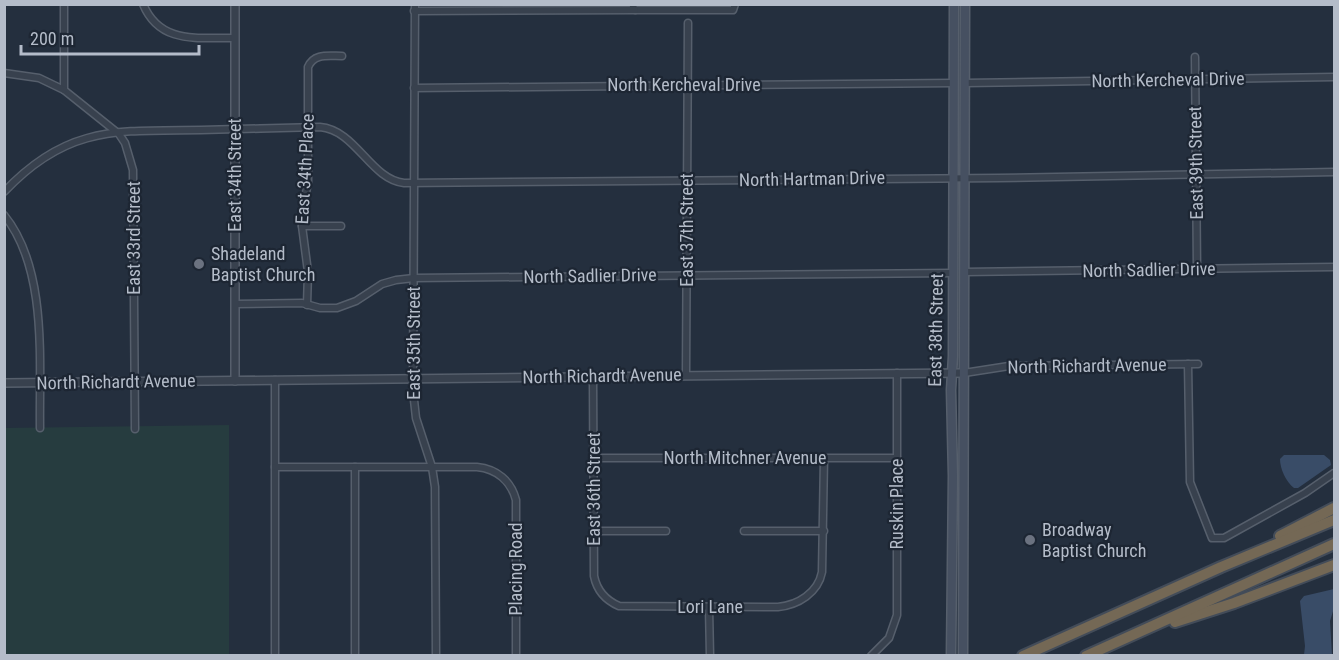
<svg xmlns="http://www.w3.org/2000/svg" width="1339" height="660" font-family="'Roboto Condensed',sans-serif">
  <rect width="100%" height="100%" fill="#242f3e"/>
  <path fill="#263c3f" d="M229 425V655H5L4 428Z"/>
  <g fill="#394c67">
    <path d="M1304 455H1324L1330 460 1331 465 1298 488H1294C1286 482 1280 469 1280 459L1284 455Z"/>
    <path d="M1334 589V608L1330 621 1332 655H1304L1305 646 1300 601 1304 596Z"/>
  </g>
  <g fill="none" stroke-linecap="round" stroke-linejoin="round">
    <defs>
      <g id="minor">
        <path d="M64 4V90L119 134 125 143 133 170 135 429"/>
        <path d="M143 4C160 45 198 37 235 38"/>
        <path d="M415 4 413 391 416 418 432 467 435 487 436 656"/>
        <path d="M632 4 635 10H733L735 4"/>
        <path d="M414 11 635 10"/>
        <path d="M1195 57 1197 269"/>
        <path d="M4 73 39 78 64 90"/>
        <path d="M965 83 1334 77"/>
        <path d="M414 88 954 83"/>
        <path d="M4 192C67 125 117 131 201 130 241 129 280 128 320 127 356 130 370 179 404 183L998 178 1334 172"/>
        <path d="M4 215C48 269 39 362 40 428"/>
        <path d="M302 226H341"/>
        <path d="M964 272 1334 267"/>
        <path d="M235 304 302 303 320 308H337L356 301 382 284 396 280 414 278 953 273"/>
        <path d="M307 305 308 272 302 226 303 209 308 182V67C314 53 328 56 342 56"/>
        <path d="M1188 364 1190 482 1212 538H1224L1305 493 1334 473"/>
        <path d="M964 373 1009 366 1198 364"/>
        <path d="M686 375 688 23"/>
        <path d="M593 377 594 576C597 591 605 600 619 606L778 607C798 605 818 593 822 572L824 458"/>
        <path d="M275 380V656"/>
        <path d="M594 458H897"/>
        <path d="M275 467H477C497 469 511 481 516 500V656"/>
        <path d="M594 531H666"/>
        <path d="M744 531H824"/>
        <path d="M709 607 710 656"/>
        <path d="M355 656V467"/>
        <path d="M871 656 889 638 897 615V373"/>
      </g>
      <g id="tertiary">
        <path d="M235 4V381"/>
        <path d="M4 383 964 373"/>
      </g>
      <g id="secondary">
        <path d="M951 656 953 476 951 390 953 356 954 4"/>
        <path d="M963 656 965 4"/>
      </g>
      <g id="motorway">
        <path d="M1280 536 1334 508"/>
        <path d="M1175 622 1234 603 1334 565"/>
        <path d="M1023 656 1221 567 1334 520"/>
        <path d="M1086 656 1334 544"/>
      </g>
    </defs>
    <use href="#minor" stroke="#565f6c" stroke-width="9"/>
    <use href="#tertiary" stroke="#565f6c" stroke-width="10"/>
    <use href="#secondary" stroke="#565f6c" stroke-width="11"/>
    <use href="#motorway" stroke="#434c59" stroke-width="14"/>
    <use href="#minor" stroke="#38414e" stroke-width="6"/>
    <use href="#tertiary" stroke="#38414e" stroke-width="7"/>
    <use href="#secondary" stroke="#465061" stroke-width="8"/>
    <use href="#motorway" stroke="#746855" stroke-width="10"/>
  </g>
  <g fill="#6b7280" stroke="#1d2633" stroke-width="2">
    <circle cx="199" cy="264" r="6"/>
    <circle cx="1030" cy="540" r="6"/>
  </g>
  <g text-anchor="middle" stroke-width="4.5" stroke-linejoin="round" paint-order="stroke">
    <g font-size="18" fill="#b4bcc9" stroke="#1d2633">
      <text transform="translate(1168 80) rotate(-1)" y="6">North Kercheval Drive</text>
      <text x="684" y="91">North Kercheval Drive</text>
      <text transform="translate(1196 163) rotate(-91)" y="6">East 39th Street</text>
      <text transform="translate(305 169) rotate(-87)" y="6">East 34th Place</text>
      <text transform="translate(235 175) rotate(-90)" y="6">East 34th Street</text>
      <text transform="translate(812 179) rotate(-1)" y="6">North Hartman Drive</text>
      <text transform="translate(687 230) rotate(-90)" y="6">East 37th Street</text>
      <text transform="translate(134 238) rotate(-90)" y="6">East 33rd Street</text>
      <text transform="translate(1149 270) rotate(-1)" y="6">North Sadlier Drive</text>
      <text transform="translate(590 276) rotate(-1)" y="6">North Sadlier Drive</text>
      <text transform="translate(936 330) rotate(-89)" y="6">East 38th Street</text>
      <text transform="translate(414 343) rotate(-90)" y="6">East 35th Street</text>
      <text transform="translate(1087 366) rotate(-1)" y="6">North Richardt Avenue</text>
      <text transform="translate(602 376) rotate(-1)" y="6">North Richardt Avenue</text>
      <text transform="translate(116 382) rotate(-1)" y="6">North Richardt Avenue</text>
      <text x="745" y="464">North Mitchner Avenue</text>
      <text transform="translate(594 489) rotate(-90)" y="6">East 36th Street</text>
      <text transform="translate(897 504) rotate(-90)" y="6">Ruskin Place</text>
      <text transform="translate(516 569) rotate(-90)" y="6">Placing Road</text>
      <text x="710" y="613">Lori Lane</text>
    </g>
    <g font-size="18" fill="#b4bcc9" stroke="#1d2633" text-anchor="start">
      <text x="211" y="260">Shadeland<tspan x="211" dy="21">Baptist Church</tspan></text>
      <text x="1042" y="536">Broadway<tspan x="1042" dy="21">Baptist Church</tspan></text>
    </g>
  </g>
  <rect width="1339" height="660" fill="none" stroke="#b4bcc9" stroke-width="12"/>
  <path d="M21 45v9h178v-9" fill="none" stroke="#b4bcc9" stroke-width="3"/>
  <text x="30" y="45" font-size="18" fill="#b4bcc9" stroke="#1d2633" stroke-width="4.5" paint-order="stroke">200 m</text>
</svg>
